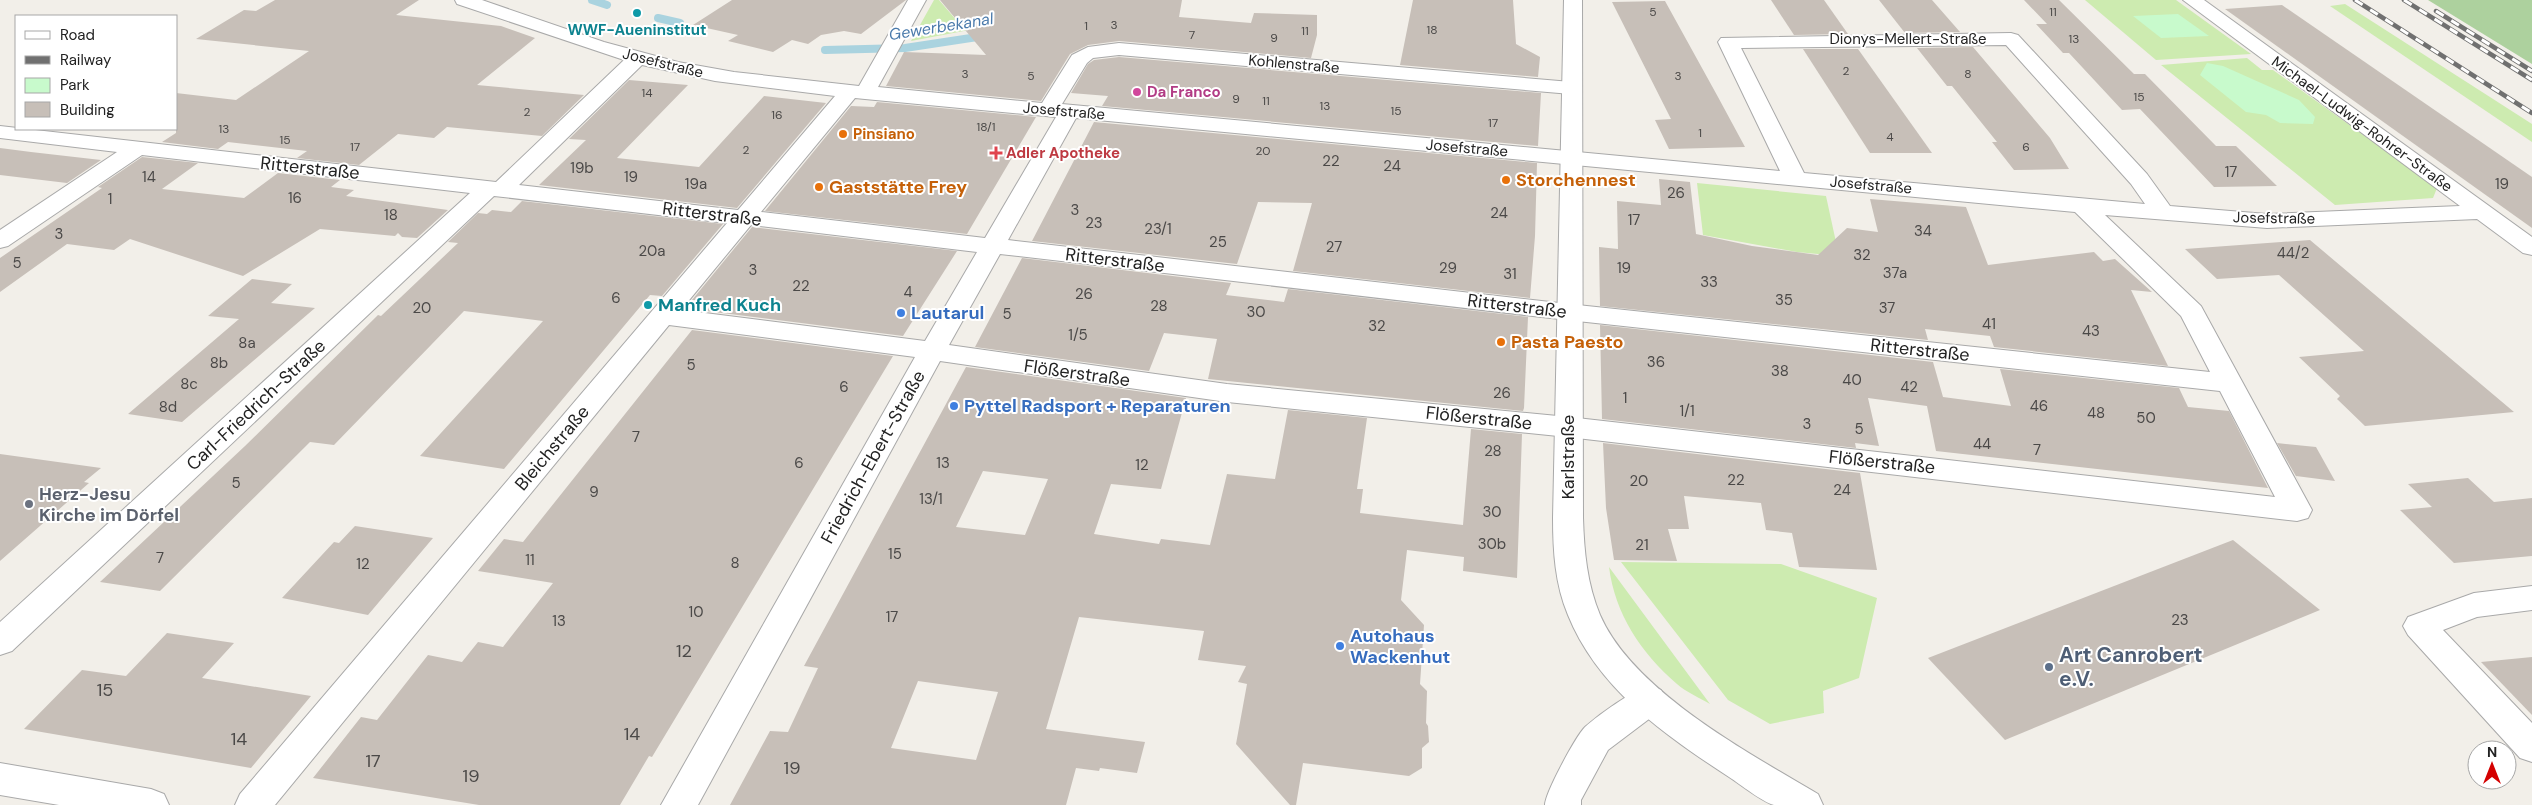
<svg xmlns="http://www.w3.org/2000/svg" width="2532" height="805" font-family="'DM Sans',sans-serif">
  <rect width="100%" height="100%" fill="#f2efe9"/>
  <g fill="#cdebb0">
    <path d="M934 0H939L957 21 1048 0 1006 23 911 41Z"/>
    <path d="M2085 0H2176L2251 54 2156 60Z"/>
    <path d="M2345 4 2532 124V142L2330 6Z"/>
    <path d="M2247 58 2262 70H2273L2437 188 2433 198 2335 205 2161 65Z"/>
    <path d="M1697 183 1826 196 1839 256 1797 252 1703 235Z"/>
    <path d="M1621 562 1781 564 1877 598 1859 678 1823 691 1824 713 1770 724 1728 700Z"/>
    <path d="M1609 567 1710 704C1700 698 1686 692 1677 684 1641 653 1615 614 1609 567Z"/>
  </g>
  <path fill="#add19e" d="M2428 0H2532V64Z"/>
  <g fill="#c8facc">
    <path d="M2178 14 2209 36 2161 38 2133 16Z"/>
    <path d="M2207 63 2223 66 2299 100 2315 117 2313 124 2280 123 2266 115 2246 112 2200 75Z"/>
  </g>
  <g fill="none" stroke-linecap="round" stroke-linejoin="round">
    <g stroke="#aad3df" stroke-width="8">
      <path d="M592 0 607 5"/>
      <path d="M658 18 680 23"/>
      <path d="M825 50 905 48 984 36"/>
    </g>
  </g>
  <g fill="#c7bfb8" fill-rule="evenodd">
    <path d="M275 0H419L396 15 501 26 535 38 477 85 584 95 542 136 447 127 434 138 398 134 359 165 297 158 307 151 228 142 218 149 162 142 176 133V93L236 100 309 51 196 39 244 10 256 11Z"/>
    <path d="M732 0H906L861 34 844 31 821 35 808 44 792 40 773 52 728 41 738 35 693 25Z"/>
    <path d="M940 0H1182L1179 17 1251 23 1254 13 1317 15V35L1311 58 1119 41 1088 45 1070 54 1041 101 886 86 904 52 986 55Z"/>
    <path d="M1413 0H1513L1516 44 1540 57 1538 77 1400 65Z"/>
    <path d="M1771 0H1824L1848 34 1794 35Z"/>
    <path d="M1879 0H1932L1960 32 1905 33Z"/>
    <path d="M2024 0H2059L2134 74H2145L2216 146H2236L2277 186 2214 187 2140 109 2122 110 2069 53H2063L2036 24H2047Z"/>
    <path d="M1665 1 1718 97 1745 147 1669 149 1655 120 1671 119 1612 2Z"/>
    <path d="M2282 5 2532 177V228L2225 9Z"/>
    <path d="M1973 47 2050 138 2069 169 2014 170 1992 142H1997L1952 86H1947L1917 48Z"/>
    <path d="M1803 49H1858L1932 153H1870Z"/>
    <path d="M1119 57 1541 93 1538 146 1102 106 1108 96 1071 93 1088 64 1094 60Z"/>
    <path d="M629 80 688 85 617 158 699 167 764 96 826 103 737 208 539 185 586 140 569 139Z"/>
    <path d="M877 102 1036 117 967 234 765 211 851 106 874 107Z"/>
    <path d="M1094 122 1537 163 1535 236 1530 298 1293 271 1312 203 1258 202 1237 264 1032 241Z"/>
    <path d="M0 148 31 152 101 160 67 183 0 175Z"/>
    <path d="M142 157 198 163 162 189 244 198 278 173 340 180 331 187 354 190 346 196 448 210 417 238 402 237 398 233 395 236 320 229 243 276 130 239 114 250 67 244 0 292V258L102 188 98 187Z"/>
    <path d="M1659 179 1690 182 1696 234 1752 246 1818 255 1847 228 1878 232 1870 199 1966 207 1988 265 2094 252 2103 261 2115 259 2152 292 2131 290 2168 366 1994 347 1990 336 1925 329 1928 340 1600 306 1599 247 1618 249 1617 201 1661 205Z"/>
    <path d="M522 201 723 224 662 296 650 295 504 469 420 456 543 321 464 311 334 445 310 442 160 591 100 582 245 446 378 315 381 316 458 243 448 242 478 213 487 214 492 210 511 212Z"/>
    <path d="M752 227 957 251 903 336 706 311 714 302 692 300Z"/>
    <path d="M2310 240 2393 310 2514 412 2365 426 2337 399 2340 396 2299 357 2364 351 2279 275 2217 279 2185 249Z"/>
    <path d="M1022 258 1231 283 1226 295 1284 302 1288 289 1528 317 1524 408 1523 411 1208 379 1217 339 1164 333 1149 371 975 347Z"/>
    <path d="M252 279 292 284 271 303 315 308 182 422 128 414 239 319 208 316Z"/>
    <path d="M1600 325 1933 362 1943 397 2011 406 2000 369 2179 388 2188 407 2229 411 2268 488 1936 451 1927 406 1868 398 1879 446 1855 443 1856 448 1602 419Z"/>
    <path d="M692 330 893 356 652 757 649 756 620 805H479L313 778 361 717 377 720 428 655 462 662 478 642 503 647 553 583 478 571 504 539 523 542Z"/>
    <path d="M966 367 1186 398 1161 489 1111 484 1094 534 1159 544 1161 539 1210 545 1227 474 1275 479 1288 410 1367 418 1357 489H1363L1360 513 1463 525 1471 429 1522 434 1517 578 1463 571 1464 557 1407 550 1401 600 1424 625 1420 684 1427 691 1426 723 1428 726 1429 742 1422 748V768L1409 776 1303 763 1296 805H1290L1236 744 1247 684 1238 682 1246 666 1198 660 1204 631 1079 617 1046 729 1145 742 1137 773 1100 768 1099 771 1076 768 1066 805H730L770 731 788 732 818 668 804 666ZM983 471 1048 479 1025 535 956 527ZM918 681 998 692 976 760 891 748Z"/>
    <path d="M1603 443 1860 473 1877 570 1799 567 1792 533 1766 530 1761 503 1684 496 1689 529H1668L1677 561 1614 560 1606 508Z"/>
    <path d="M2277 443 2316 447 2335 481 2296 476 2305 492Z"/>
    <path d="M0 454 101 468 84 482 89 483 0 561Z"/>
    <path d="M2468 478 2494 502 2532 498V556L2454 563 2400 510 2432 507 2408 484Z"/>
    <path d="M355 526 433 538 368 615 282 598 334 542 339 543Z"/>
    <path d="M2233 540 2320 610 2005 740 1928 658Z"/>
    <path d="M167 633 234 643 202 678 311 696 251 768 24 729 82 670 126 676Z"/>
    <path d="M2532 657V715L2481 662Z"/>
  </g>
  <g fill="none" stroke-linecap="round" stroke-linejoin="round">
    <defs>
      <g id="minor">
        <path d="M455 0H482L604 42 678 62 734 72 859 86 908 0H926L878 87 1042 103 1072 55 1088 47 1119 43 1571 82 1578 84 1581 88 1578 92 1571 94 1119 55 1093 58 1087 63 1062 104 1780 171 1718 42 1721 38 2011 33 2018 35 2147 174 2170 206 2267 214 2460 206 2183 0H2204L2532 237V255L2523 253 2477 219 2267 228 2105 215 2201 306 2312 510 2308 518 2297 521 1568 437 1227 402 940 361 698 805H661L915 357 669 325 275 805H235L240 794 727 223 494 196 12 651 0 655V622L470 193 142 155 8 246 0 248V230L117 152 0 138V126L496 182 624 60 457 4ZM2006 45 2131 184 2145 204 1804 173 1741 48ZM642 65 715 81 835 96 738 210 519 185ZM855 98 865 99 1056 117 985 238 761 212ZM1076 118 2075 212 2181 316 2210 372 1568 304 1008 240ZM751 225 977 252 925 341 681 310ZM1000 254 1568 320 2220 391 2275 497 1568 417 1227 384 949 345Z"/>
        <path d="M2532 586V610L2477 617 2443 630 2532 723V762L2520 758 2408 635 2403 626 2408 617 2474 593Z"/>
        <path d="M1649 686 1661 690 1666 700 1661 710 1608 750 1581 800V805H1545C1545 793 1576 736 1585 727 1601 713 1629 693 1649 686Z"/>
        <path d="M0 763 151 789 164 794 169 805H59L0 795Z"/>
      </g>
      <path id="tertiary" d="M1564 0H1582L1583 518C1584 551 1587 584 1600 615 1633 691 1749 753 1818 794L1823 805C1808 805 1788 805 1774 805 1762 802 1740 784 1729 777 1665 735 1598 689 1568 615 1555 584 1553 551 1553 518Z"/>
    </defs>
    <use href="#minor" stroke="#a9a9a9" stroke-width="2"/>
    <use href="#tertiary" stroke="#a9a9a9" stroke-width="2"/>
    <use href="#minor" fill="#fff" fill-rule="evenodd"/>
    <use href="#tertiary" fill="#fff" fill-rule="evenodd"/>
    <defs>
      <g id="rail">
        <path d="M2355 0 2532 113"/>
        <path d="M2404 0 2532 80"/>
        <path d="M2436 11 2532 71"/>
      </g>
    </defs>
    <use href="#rail" stroke="#707070" stroke-width="4.5"/>
    <use href="#rail" stroke="#fff" stroke-width="3" stroke-dasharray="9" stroke-linecap="butt"/>
  </g>
  <g fill="#0f9aa8" stroke="#fff" stroke-width="2">
    <circle cx="637" cy="13" r="5"/>
    <circle cx="648" cy="305" r="5"/>
  </g>
  <circle fill="#d1479c" stroke="#fff" stroke-width="2" cx="1137" cy="92" r="5"/>
  <g fill="#e8710a" stroke="#fff" stroke-width="2">
    <circle cx="843" cy="134" r="5"/>
    <circle cx="1506" cy="180" r="5"/>
    <circle cx="819" cy="187" r="5"/>
    <circle cx="1501" cy="342" r="5"/>
  </g>
  <path fill="#e0444e" stroke="#fff" stroke-width="2" d="M993.5 145.5h5v5h5v5h-5v5h-5v-5h-5v-5h5z"/>
  <g fill="#3f7fe0" stroke="#fff" stroke-width="2">
    <circle cx="901" cy="313" r="5"/>
    <circle cx="954" cy="406" r="5"/>
    <circle cx="1340" cy="646" r="5"/>
  </g>
  <circle fill="#6b7280" stroke="#fff" stroke-width="2" cx="29" cy="504" r="5"/>
  <circle fill="#5c6f8a" stroke="#fff" stroke-width="2" cx="2049" cy="667" r="5"/>
  <g text-anchor="middle" stroke-width="4" stroke-linejoin="round" paint-order="stroke">
    <g font-size="12" fill="#4b4948">
      <text x="1653" y="16">5</text>
      <text x="2053" y="16">11</text>
      <text x="1114" y="29">3</text>
      <text x="1086" y="30">1</text>
      <text x="1432" y="34">18</text>
      <text x="1305" y="35">11</text>
      <text x="1192" y="39">7</text>
      <text x="1274" y="42">9</text>
      <text x="2074" y="43">13</text>
      <text x="1846" y="75">2</text>
      <text x="965" y="78">3</text>
      <text x="1968" y="78">8</text>
      <text x="1031" y="80">5</text>
      <text x="1678" y="80">3</text>
      <text x="647" y="97">14</text>
      <text x="2139" y="101">15</text>
      <text x="1236" y="103">9</text>
      <text x="1266" y="105">11</text>
      <text x="1325" y="110">13</text>
      <text x="1396" y="115">15</text>
      <text x="527" y="116">2</text>
      <text x="777" y="119">16</text>
      <text x="1493" y="127">17</text>
      <text x="986" y="131">18/1</text>
      <text x="224" y="133">13</text>
      <text x="1700" y="137">1</text>
      <text x="1890" y="141">4</text>
      <text x="285" y="144">15</text>
      <text x="355" y="151">17</text>
      <text x="2026" y="151">6</text>
      <text x="746" y="154">2</text>
      <text x="1263" y="155">20</text>
    </g>
    <g font-size="15" font-weight="bold" fill="#0d838f" stroke="#fff">
      <text x="637" y="35">WWF-Aueninstitut</text>
    </g>
    <g font-size="15" fill="#222" stroke="#fff">
      <text x="1908" y="44">Dionys-Mellert-Straße</text>
      <text transform="translate(663 63) rotate(14)" y="5">Josefstraße</text>
      <text transform="translate(1294 64) rotate(5)" y="5">Kohlenstraße</text>
      <text transform="translate(1064 111) rotate(5)" y="5">Josefstraße</text>
      <text transform="translate(2362 124) rotate(36)" y="5">Michael-Ludwig-Rohrer-Straße</text>
      <text transform="translate(1467 148) rotate(5)" y="5">Josefstraße</text>
      <text transform="translate(1871 185) rotate(5)" y="5">Josefstraße</text>
      <text transform="translate(2274 218) rotate(1)" y="5">Josefstraße</text>
    </g>
    <g font-size="15" font-weight="bold" fill="#b23c85" stroke="#fff" text-anchor="start">
      <text x="1147" y="97">Da Franco</text>
    </g>
    <g font-size="15" font-weight="bold" fill="#c56008" stroke="#fff" text-anchor="start">
      <text x="853" y="139">Pinsiano</text>
    </g>
    <g font-size="15" font-weight="bold" fill="#be3a42" stroke="#fff" text-anchor="start">
      <text x="1006" y="158">Adler Apotheke</text>
    </g>
    <g font-size="15" fill="#4b4948">
      <text x="1331" y="166">22</text>
      <text x="1392" y="171">24</text>
      <text x="582" y="173">19b</text>
      <text x="2231" y="177">17</text>
      <text x="149" y="182">14</text>
      <text x="631" y="182">19</text>
      <text x="696" y="189">19a</text>
      <text x="2502" y="189">19</text>
      <text x="1676" y="198">26</text>
      <text x="295" y="203">16</text>
      <text x="110" y="204">1</text>
      <text x="1075" y="215">3</text>
      <text x="1499" y="218">24</text>
      <text x="391" y="220">18</text>
      <text x="1634" y="225">17</text>
      <text x="1094" y="228">23</text>
      <text x="1158" y="234">23/1</text>
      <text x="1923" y="236">34</text>
      <text x="59" y="239">3</text>
      <text x="1218" y="247">25</text>
      <text x="1334" y="252">27</text>
      <text x="652" y="256">20a</text>
      <text x="2293" y="258">44/2</text>
      <text x="1862" y="260">32</text>
      <text x="17" y="268">5</text>
      <text x="1448" y="273">29</text>
      <text x="1624" y="273">19</text>
      <text x="753" y="275">3</text>
      <text x="1895" y="278">37a</text>
      <text x="1510" y="279">31</text>
      <text x="1709" y="287">33</text>
      <text x="801" y="291">22</text>
      <text x="908" y="297">4</text>
      <text x="1084" y="299">26</text>
      <text x="616" y="303">6</text>
      <text x="1784" y="305">35</text>
      <text x="1159" y="311">28</text>
      <text x="422" y="313">20</text>
      <text x="1887" y="313">37</text>
      <text x="1256" y="317">30</text>
      <text x="1007" y="319">5</text>
      <text x="1989" y="329">41</text>
      <text x="1377" y="331">32</text>
      <text x="2091" y="336">43</text>
      <text x="1078" y="340">1/5</text>
      <text x="247" y="348">8a</text>
      <text x="1656" y="367">36</text>
      <text x="219" y="368">8b</text>
      <text x="691" y="370">5</text>
      <text x="1780" y="376">38</text>
      <text x="1852" y="385">40</text>
      <text x="189" y="389">8c</text>
      <text x="844" y="392">6</text>
      <text x="1909" y="392">42</text>
      <text x="1502" y="398">26</text>
      <text x="1625" y="403">1</text>
      <text x="2039" y="411">46</text>
      <text x="168" y="412">8d</text>
      <text x="1687" y="416">1/1</text>
      <text x="2096" y="418">48</text>
      <text x="2146" y="423">50</text>
      <text x="1807" y="429">3</text>
      <text x="1859" y="434">5</text>
      <text x="636" y="442">7</text>
      <text x="1982" y="449">44</text>
      <text x="2037" y="455">7</text>
      <text x="1493" y="456">28</text>
      <text x="799" y="468">6</text>
      <text x="943" y="468">13</text>
      <text x="1142" y="470">12</text>
      <text x="1736" y="485">22</text>
      <text x="1639" y="486">20</text>
      <text x="236" y="488">5</text>
      <text x="1842" y="495">24</text>
      <text x="594" y="497">9</text>
      <text x="931" y="504">13/1</text>
      <text x="1492" y="517">30</text>
      <text x="1492" y="549">30b</text>
      <text x="1642" y="550">21</text>
      <text x="895" y="559">15</text>
      <text x="160" y="563">7</text>
      <text x="530" y="565">11</text>
      <text x="735" y="568">8</text>
      <text x="363" y="569">12</text>
      <text x="696" y="617">10</text>
      <text x="892" y="622">17</text>
      <text x="2180" y="625">23</text>
      <text x="559" y="626">13</text>
    </g>
    <g font-size="16" font-style="italic" fill="#4a7aab" stroke="#fff">
      <text transform="translate(941 26) rotate(-9)" y="6">Gewerbekanal</text>
    </g>
    <g font-size="18" fill="#222" stroke="#fff">
      <text transform="translate(310 168) rotate(6)" y="6">Ritterstraße</text>
      <text transform="translate(712 214) rotate(7)" y="6">Ritterstraße</text>
      <text transform="translate(1115 260) rotate(7)" y="6">Ritterstraße</text>
      <text transform="translate(1517 306) rotate(7)" y="6">Ritterstraße</text>
      <text transform="translate(1920 350) rotate(6)" y="6">Ritterstraße</text>
      <text transform="translate(1077 373) rotate(8)" y="6">Flößerstraße</text>
      <text transform="translate(256 405) rotate(-43)" y="6">Carl-Friedrich-Straße</text>
      <text transform="translate(1479 418) rotate(6)" y="6">Flößerstraße</text>
      <text transform="translate(552 448) rotate(-50)" y="6">Bleichstraße</text>
      <text transform="translate(873 457) rotate(-61)" y="6">Friedrich-Ebert-Straße</text>
      <text transform="translate(1568 457) rotate(-90)" y="6">Karlstraße</text>
      <text transform="translate(1882 462) rotate(6)" y="6">Flößerstraße</text>
    </g>
    <g font-size="18" font-weight="bold" fill="#c56008" stroke="#fff" text-anchor="start">
      <text x="1516" y="186">Storchennest</text>
      <text x="829" y="193">Gaststätte Frey</text>
      <text x="1511" y="348">Pasta Paesto</text>
    </g>
    <g font-size="18" font-weight="bold" fill="#0d838f" stroke="#fff" text-anchor="start">
      <text x="658" y="311">Manfred Kuch</text>
    </g>
    <g font-size="18" font-weight="bold" fill="#366cbe" stroke="#fff" text-anchor="start">
      <text x="911" y="319">Lautarul</text>
      <text x="964" y="412">Pyttel Radsport + Reparaturen</text>
      <text x="1350" y="642">Autohaus<tspan x="1350" dy="21">Wackenhut</tspan></text>
    </g>
    <g font-size="18" font-weight="bold" fill="#5b616d" stroke="#fff" text-anchor="start">
      <text x="39" y="500">Herz-Jesu<tspan x="39" dy="21">Kirche im Dörfel</tspan></text>
    </g>
    <g font-size="18" fill="#4b4948">
      <text x="684" y="657">12</text>
      <text x="105" y="696">15</text>
      <text x="632" y="740">14</text>
      <text x="239" y="745">14</text>
      <text x="373" y="767">17</text>
      <text x="792" y="774">19</text>
      <text x="471" y="782">19</text>
    </g>
    <g font-size="21" font-weight="bold" fill="#4e5e75" stroke="#fff" text-anchor="start">
      <text x="2059" y="662">Art Canrobert<tspan x="2059" dy="24">e.V.</tspan></text>
    </g>
  </g>
  <rect x="15" y="15" width="162" height="115" fill="#ffffff" stroke="#a7a7a7"/>
  <rect x="25" y="31" width="25" height="8" fill="#ffffff" stroke="#a7a7a7"/>
  <text x="60" y="40" font-size="15" fill="#222222">Road</text>
  <rect x="25" y="56" width="25" height="8" fill="#707070" stroke="#a7a7a7"/>
  <text x="60" y="65" font-size="15" fill="#222222">Railway</text>
  <rect x="25" y="78" width="25" height="15" fill="#c8facc" stroke="#a7a7a7"/>
  <text x="60" y="90" font-size="15" fill="#222222">Park</text>
  <rect x="25" y="102" width="25" height="15" fill="#c7bfb8" stroke="#a7a7a7"/>
  <text x="60" y="115" font-size="15" fill="#222222">Building</text>
  <g transform="translate(2492 765)"><circle r="24" fill="#ffffff" stroke="#a7a7a7"/>
  <path d="M0-4L9 19L0 12L-9 19Z" fill="#d40000"/>
  <text y="-8" font-size="14" font-weight="bold" text-anchor="middle" fill="#222222">N</text>
  </g>
</svg>
